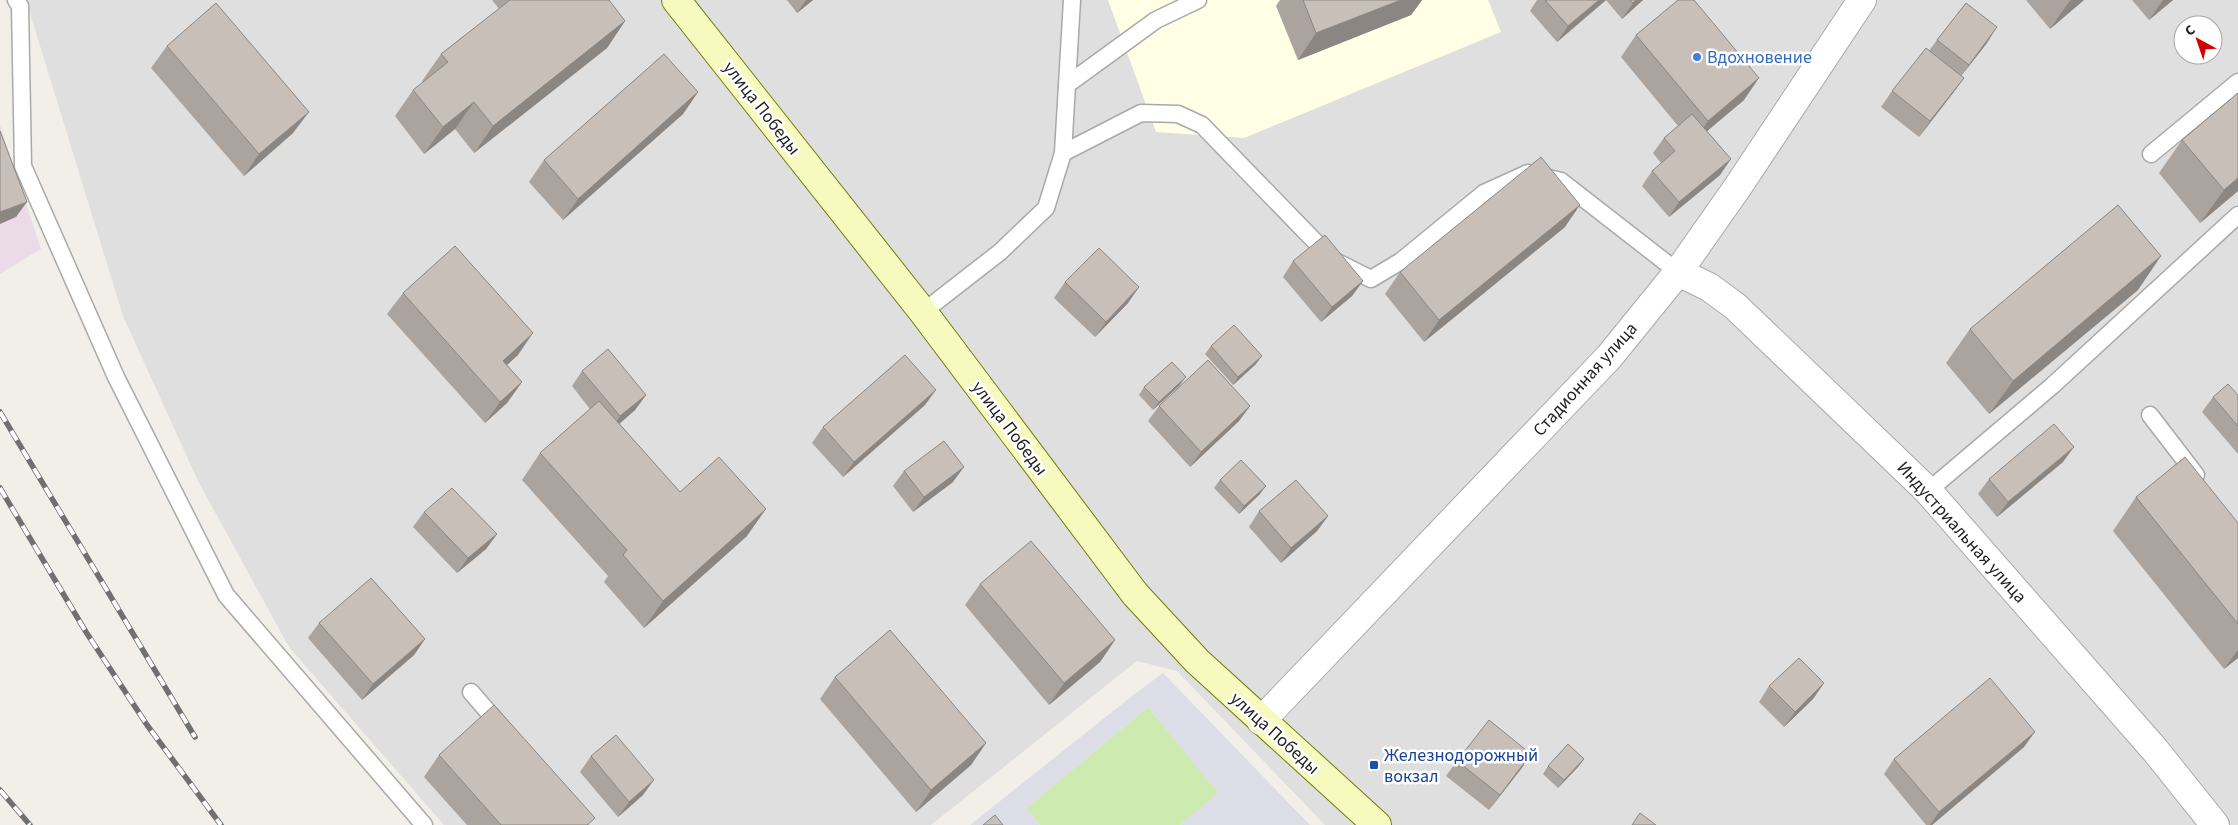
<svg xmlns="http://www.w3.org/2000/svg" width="2238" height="825" font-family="'Source Sans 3',sans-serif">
  <rect width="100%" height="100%" fill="#f2efe9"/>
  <path fill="#e0dfdf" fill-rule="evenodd" d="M26 0H2238V825H1325L1177 671 1137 661 931 825H444L289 647 199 483 123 316ZM2183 25H2213V55H2183Z"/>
  <path fill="#ffffe5" d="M1108 0H1488L1501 32 1244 138 1156 132Z"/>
  <path fill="#ebdbe8" d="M0 125 41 249 0 274Z"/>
  <path fill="#cdebb0" d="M1148 707 1219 793 1180 825H1040L1026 808Z"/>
  <path fill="#dddde8" d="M1163 673 1310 825H1180L1218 793 1148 707 1026 808 1040 825H970L1132 696Z"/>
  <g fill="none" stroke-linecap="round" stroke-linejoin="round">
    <defs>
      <g id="lane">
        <path d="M16 0 20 6 23 166 116 377 226 595 424 825"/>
        <path d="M1068 84 1156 20 1198 0"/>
        <path d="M1063 153 1141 113 1178 114 1202 125 1333 260 1371 279 1401 261 1484 193 1528 173 1561 181 1678 272"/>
        <path d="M2151 154 2238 82"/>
        <path d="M923 312 1000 252 1046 208 1063 153 1072 0"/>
        <path d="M2150 415 2196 475"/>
        <path d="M1928 491 2052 386 2238 215"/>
        <path d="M471 692 502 728"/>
      </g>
      <g id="street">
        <path d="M1678 272 1709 287 1735 306 1928 491 2155 750 2215 825"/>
        <path d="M1261 721 1609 357 1678 272 1737 188 1862 0"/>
      </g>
      <path id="secondary" d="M676 0 923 312 1135 594 1197 661 1377 825"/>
    </defs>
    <use href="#lane" stroke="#a9a9a9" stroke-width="19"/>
    <use href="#street" stroke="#a9a9a9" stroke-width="30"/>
    <use href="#secondary" stroke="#707d05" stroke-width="30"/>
    <use href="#lane" stroke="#fff" stroke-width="16"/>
    <use href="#street" stroke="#fff" stroke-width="28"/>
    <use href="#secondary" stroke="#f7fabf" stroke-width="28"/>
    <defs>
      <g id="rail">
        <path d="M0 412 195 737"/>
        <path d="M0 488 86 632 147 725 221 825"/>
        <path d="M0 790 30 825"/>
      </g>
    </defs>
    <use href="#rail" stroke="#707070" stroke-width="5.5"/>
    <use href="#rail" stroke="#fff" stroke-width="4" stroke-dasharray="11" stroke-linecap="butt"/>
  </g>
  <g fill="#aba49e">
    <path d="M492 0H609L625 21 607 48 474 153 455 129 424 154 395 116 413 90 423 82 422 81 441 54 499 9Z"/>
    <path d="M787 0H813L797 13Z"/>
    <path d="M1280 0H1422L1411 15 1298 60 1276 6Z"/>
    <path d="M1537 0H1606L1557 42 1530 11Z"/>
    <path d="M1606 0H1643L1622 19Z"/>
    <path d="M2026 0H2084L2050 29Z"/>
    <path d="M2132 0H2173L2149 20Z"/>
    <path d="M1636 35 1744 100 1707 131 1720 175 1669 217 1642 186 1652 171 1661 163 1653 153 1664 138 1678 126 1621 57Z"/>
    <path d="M1937 40 1987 43 1961 76 1964 78 1953 93 1919 137 1881 107 1892 91 1929 51Z"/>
    <path d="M167 46 293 133 244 176 151 68Z"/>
    <path d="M698 92 683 114 563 220 529 182 544 160Z"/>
    <path d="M2182 140 2238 191 2200 223 2159 173Z"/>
    <path d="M1565 227 1424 342 1385 294 1400 272Z"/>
    <path d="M1293 261 1363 281 1352 296 1321 322 1283 277Z"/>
    <path d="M1065 282 1139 287 1128 303 1095 337 1054 298Z"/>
    <path d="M2138 290 1989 414 1946 363 1970 329Z"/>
    <path d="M403 293 518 355 507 365 522 382 507 403 485 423 387 314Z"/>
    <path d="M1211 346 1256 364 1233 385 1205 354Z"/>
    <path d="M582 371 646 395 635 410 619 424 680 492 747 536 644 628 604 582 608 576 522 480 540 453 590 409 572 386Z"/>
    <path d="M1180 385 1153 410 1139 395 1144 387Z"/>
    <path d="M2238 395V454L2202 412 2213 397Z"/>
    <path d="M925 405 843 477 812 443 823 427Z"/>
    <path d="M1159 406H1250L1239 421 1190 467 1148 421Z"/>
    <path d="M2063 462 1997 517 1978 494 1989 479Z"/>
    <path d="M904 471 953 482 913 512 893 486Z"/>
    <path d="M1220 480 1260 494 1239 514 1214 488Z"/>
    <path d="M2136 497 2238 523V658L2224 669 2113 531Z"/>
    <path d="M1259 511 1328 516 1317 531 1281 563 1249 527Z"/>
    <path d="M424 512 497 534 486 549 457 573 413 527Z"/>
    <path d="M980 584 1115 640 1100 662 1049 705 965 605Z"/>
    <path d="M319 623 425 639 414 655 362 700 308 638Z"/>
    <path d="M835 677 986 743 971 765 916 812 820 699Z"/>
    <path d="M1824 683 1813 699 1784 727 1759 702 1769 686Z"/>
    <path d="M2024 747 1932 825H1926L1884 774 1894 759Z"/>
    <path d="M1531 754 1521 769 1489 810 1446 776 1457 761Z"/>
    <path d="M439 755 590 825H467L424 777Z"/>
    <path d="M591 756 643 795 618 817 580 772Z"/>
    <path d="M1584 759 1578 767 1558 788 1543 774 1548 766Z"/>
  </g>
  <g fill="#8b8681">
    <path d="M806 0H813L797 13Z"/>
    <path d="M1401 0H1422L1411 15 1298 60 1316 33Z"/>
    <path d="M1599 0H1606L1557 42 1568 26Z"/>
    <path d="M1636 0H1643L1622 19 1633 3Z"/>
    <path d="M2071 0H2084L2050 29 2069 2Z"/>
    <path d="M2163 0H2173L2149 20Z"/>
    <path d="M625 21 607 48 474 153 493 126Z"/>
    <path d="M1997 27 1987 43 1958 80 1969 65Z"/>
    <path d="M1759 78 1744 100 1693 143 1708 121Z"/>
    <path d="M1964 78 1953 93 1919 137 1930 121Z"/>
    <path d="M698 92 683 114 563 220 578 199Z"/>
    <path d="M474 102 455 129 424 154 443 127Z"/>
    <path d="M309 112 293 133 244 176 259 154Z"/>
    <path d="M1731 159 1720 175 1669 217 1679 202Z"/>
    <path d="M2238 178V191L2200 223 2224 190Z"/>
    <path d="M27 202 16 217 0 224V212Z"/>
    <path d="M1580 205 1565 227 1424 342 1439 320Z"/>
    <path d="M2161 256 2138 290 1989 414 2013 381Z"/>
    <path d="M1363 281 1352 296 1321 322 1332 307Z"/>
    <path d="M1139 287 1128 303 1095 337 1106 322Z"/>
    <path d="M533 333 518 355 488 382 503 361Z"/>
    <path d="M1262 356 1256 364 1233 385 1238 377Z"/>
    <path d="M1186 377 1180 385 1153 410 1159 402Z"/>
    <path d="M522 382 507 403 485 423 500 402Z"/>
    <path d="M936 390 925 405 843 477 854 462Z"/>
    <path d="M646 395 635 410 610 432 620 416Z"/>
    <path d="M1250 406 1239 421 1190 467 1201 452Z"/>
    <path d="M2074 447 2063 462 1997 517 2008 502Z"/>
    <path d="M964 467 953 482 913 512 924 497Z"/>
    <path d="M1266 486 1260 494 1239 514 1244 506Z"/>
    <path d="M766 509 747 536 644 628 663 601Z"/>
    <path d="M1328 516 1317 531 1281 563 1291 548Z"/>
    <path d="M497 534 486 549 457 573 468 558Z"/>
    <path d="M425 639 414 655 362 700 373 684Z"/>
    <path d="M1115 640 1100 662 1049 705 1064 683Z"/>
    <path d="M2238 650V658L2224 669Z"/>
    <path d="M1824 683 1813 699 1784 727 1795 712Z"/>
    <path d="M2035 732 2024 747 1932 825H1930L1939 812Z"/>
    <path d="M986 743 971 765 916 812 931 790Z"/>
    <path d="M1531 754 1521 769 1489 810 1500 795Z"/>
    <path d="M1584 759 1578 767 1558 788 1564 780Z"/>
    <path d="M654 780 643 795 618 817 629 802Z"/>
  </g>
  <g fill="#c7bfb8" stroke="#8b8681">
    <path d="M510 0H609L625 21 493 126 474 102 443 127 413 90 448 62 441 54Z"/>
    <path d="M1303 0H1401L1316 33Z"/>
    <path d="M1545 0H1599L1568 26Z"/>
    <path d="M1630 0H1636L1633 3Z"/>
    <path d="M1678 0H1694L1759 78 1708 121 1636 35Z"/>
    <path d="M216 3 309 112 259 154 167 46Z"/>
    <path d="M1966 3 1997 27 1969 65 1937 40Z"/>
    <path d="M1926 48 1964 78 1930 121 1892 91Z"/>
    <path d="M664 54 698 92 578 199 544 160Z"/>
    <path d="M2238 93V178L2224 190 2182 140Z"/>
    <path d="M1692 114 1731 159 1679 202 1652 171 1675 151 1664 138Z"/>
    <path d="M0 131 27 202 0 212Z"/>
    <path d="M1541 157 1580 205 1439 320 1400 272Z"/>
    <path d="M2118 205 2161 256 2013 381 1970 329Z"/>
    <path d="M1325 235 1363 281 1332 307 1293 261Z"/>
    <path d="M455 246 533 333 503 361 522 382 500 402 403 293Z"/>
    <path d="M1099 248 1139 287 1106 322 1065 282Z"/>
    <path d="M1234 325 1262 356 1238 377 1211 346Z"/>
    <path d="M608 349 646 395 620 416 582 371Z"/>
    <path d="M905 355 936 390 854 462 823 427Z"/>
    <path d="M1208 360 1250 406 1201 452 1159 406Z"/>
    <path d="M1172 362 1186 377 1159 402 1144 387Z"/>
    <path d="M2228 384 2238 395V426L2213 397Z"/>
    <path d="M599 401 680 492 719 457 766 509 663 601 623 555 627 550 540 453Z"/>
    <path d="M2054 424 2074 447 2008 502 1989 479Z"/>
    <path d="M944 441 964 467 924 497 904 471Z"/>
    <path d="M2185 457 2238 523V624L2136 497Z"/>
    <path d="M1241 460 1266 486 1244 506 1220 480Z"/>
    <path d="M1296 480 1328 516 1291 548 1259 511Z"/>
    <path d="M452 488 497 534 468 558 424 512Z"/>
    <path d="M1031 541 1115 640 1064 683 980 584Z"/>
    <path d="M371 578 425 639 373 684 319 623Z"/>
    <path d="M890 630 986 743 931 790 835 677Z"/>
    <path d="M1799 658 1824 683 1795 712 1769 686Z"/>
    <path d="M1990 678 2035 732 1939 812 1894 759Z"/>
    <path d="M494 705 595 818 587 825H501L439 755Z"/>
    <path d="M1489 720 1531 754 1500 795 1457 761Z"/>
    <path d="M616 735 654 780 629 802 591 756Z"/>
    <path d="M1568 744 1584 759 1564 780 1548 766Z"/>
    <path d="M1640 813 1656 825H1632Z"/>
    <path d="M995 815 1003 825H983Z"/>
  </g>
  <circle fill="#3f7fe0" stroke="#fff" stroke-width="2" cx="1697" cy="57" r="5"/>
  <rect fill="#1a4fb4" stroke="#fff" stroke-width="2" x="1369" y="760" width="10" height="10" rx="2.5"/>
  <g text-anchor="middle" stroke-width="5" stroke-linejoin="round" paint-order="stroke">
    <g font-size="18" fill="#366cbe" stroke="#fff" text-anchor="start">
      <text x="1707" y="63">Вдохновение</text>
    </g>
    <g font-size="18" fill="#222" stroke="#fff">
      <text transform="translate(762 108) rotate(52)" y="6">улица Победы</text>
      <text transform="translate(1585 379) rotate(-48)" y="6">Стадионная улица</text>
      <text transform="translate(1010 428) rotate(53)" y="6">улица Победы</text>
      <text transform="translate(1962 532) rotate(48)" y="6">Индустриальная улица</text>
      <text transform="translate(1275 733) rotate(42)" y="6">улица Победы</text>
    </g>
    <g font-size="18" fill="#164399" stroke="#fff" text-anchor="start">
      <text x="1384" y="761">Железнодорожный<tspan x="1384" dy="21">вокзал</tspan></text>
    </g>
  </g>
  <g transform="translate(2198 40) rotate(320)"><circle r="24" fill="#ffffff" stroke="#a7a7a7"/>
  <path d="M0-4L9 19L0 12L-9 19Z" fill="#d40000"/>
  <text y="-8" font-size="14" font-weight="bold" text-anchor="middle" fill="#222222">С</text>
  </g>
</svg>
